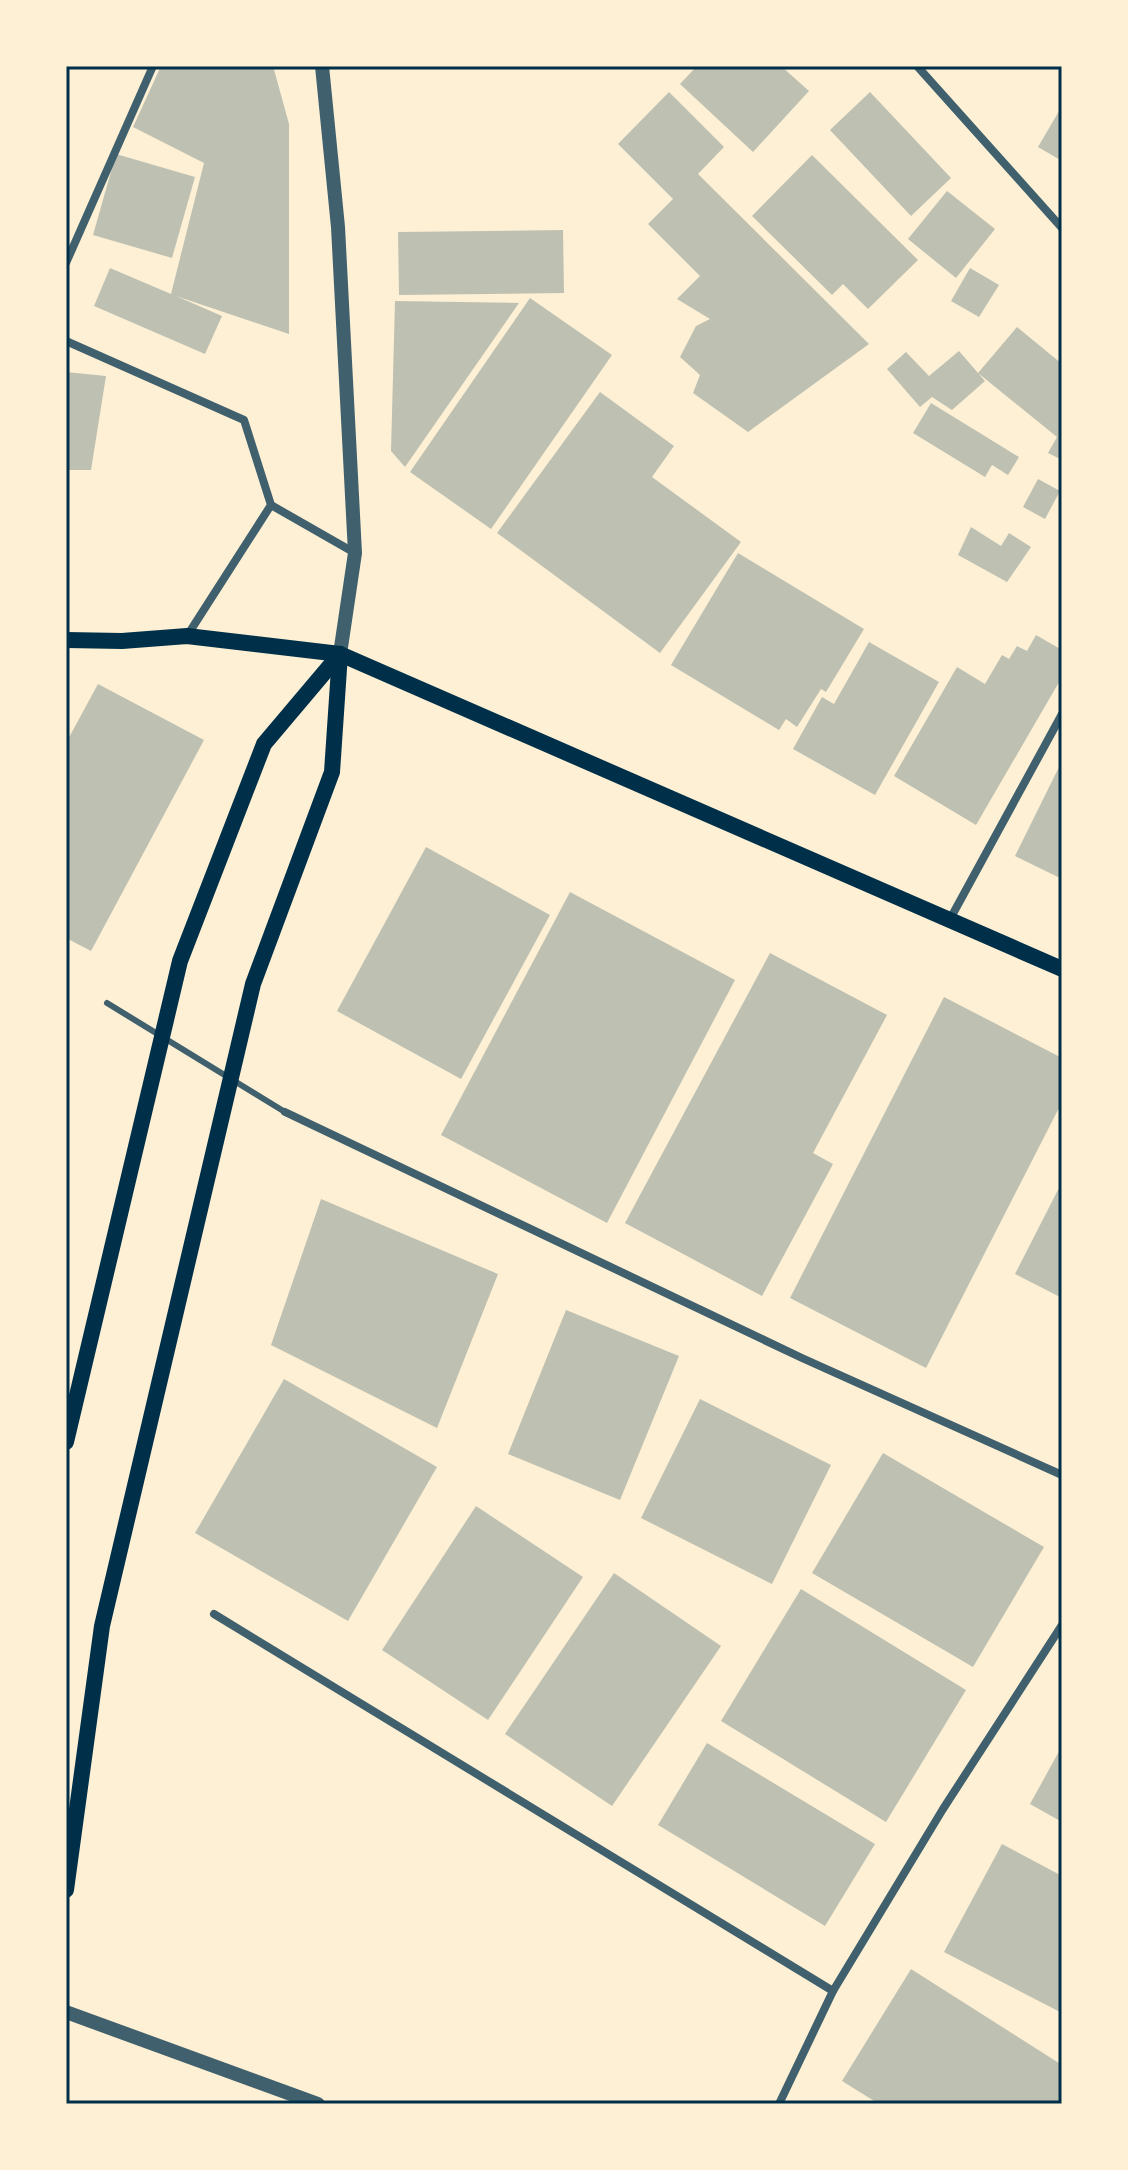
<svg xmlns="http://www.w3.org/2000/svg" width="1128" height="2170" font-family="Rubik,sans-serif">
  <rect width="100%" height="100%" fill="#fdf0d5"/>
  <g fill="#bec0b2">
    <path d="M161 66H273L289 124V334L176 296 222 316 205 354 94 306 110 268 171 294 204 163 133 127Z"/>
    <path d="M697 66H781L809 91 753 152 680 84Z"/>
    <path d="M669 92 724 147 698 174 869 344 748 432 693 393 700 375 680 357 696 326 710 319 677 299 700 276 648 224 673 199 618 144Z"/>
    <path d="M870 92 951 178 911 216 830 130Z"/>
    <path d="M1062 106V161L1038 147Z"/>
    <path d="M116 154 195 177 172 258 93 235Z"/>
    <path d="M812 155 918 260 868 309 843 284 832 295 752 216Z"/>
    <path d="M947 191 995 229 956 278 908 239Z"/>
    <path d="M563 230 564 293 399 295 398 232Z"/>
    <path d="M970 268 999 285 979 317 951 301Z"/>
    <path d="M530 298 612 355 491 529 410 472Z"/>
    <path d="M395 301 519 303 405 467 391 451Z"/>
    <path d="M1017 327 1062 364V460L1048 453 1057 437 978 373 985 381 952 410 932 397 920 407 887 369 906 352 929 376 959 351 978 373Z"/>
    <path d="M66 372 106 376 91 470H66Z"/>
    <path d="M600 392 674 446 652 477 741 542 660 653 497 533Z"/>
    <path d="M931 403 1019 457 1008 475 992 465 985 477 913 433Z"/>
    <path d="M1038 479 1060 491 1045 519 1023 507Z"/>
    <path d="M971 527 1001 546 1009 533 1031 547 1007 582 958 555Z"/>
    <path d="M738 553 864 629 826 692 821 689 797 727 786 719 779 730 671 665Z"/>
    <path d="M1036 635 1062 650V677L976 825 894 776 957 667 985 684 1002 655 1009 659 1017 646 1027 651Z"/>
    <path d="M869 642 939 682 875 795 793 749 822 697 834 704Z"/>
    <path d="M98 684 204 740 91 951 66 938V743Z"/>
    <path d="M1062 761V879L1015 856Z"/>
    <path d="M426 847 550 915 461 1079 337 1011Z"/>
    <path d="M570 892 735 980 607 1223 441 1135Z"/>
    <path d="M770 953 887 1015 813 1153 833 1164 762 1296 625 1223Z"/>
    <path d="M944 997 1062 1058V1102L926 1368 790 1298Z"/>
    <path d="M1062 1182V1298L1015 1274Z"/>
    <path d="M321 1199 498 1274 437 1428 271 1345Z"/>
    <path d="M566 1310 679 1356 620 1500 508 1454Z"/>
    <path d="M284 1379 437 1467 348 1621 195 1533Z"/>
    <path d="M700 1399 831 1465 772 1584 641 1518Z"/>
    <path d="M883 1453 1044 1547 973 1667 812 1573Z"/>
    <path d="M476 1506 583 1577 488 1720 382 1650Z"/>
    <path d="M614 1573 721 1646 612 1806 505 1734Z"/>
    <path d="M801 1589 966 1690 886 1822 721 1721Z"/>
    <path d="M707 1743 875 1844 825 1926 658 1825Z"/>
    <path d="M1062 1746V1822L1030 1804Z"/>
    <path d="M1002 1844 1062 1876V2013L944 1952Z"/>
    <path d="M911 1969 1062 2065 1060 2104H879L842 2081Z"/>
  </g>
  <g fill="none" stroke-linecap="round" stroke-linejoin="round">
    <path stroke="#3f606c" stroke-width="6" d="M107 1003 285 1112"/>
    <g stroke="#3f606c" stroke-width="8">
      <path d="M917 66 1062 228"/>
      <path d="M66 263 153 66"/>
      <path d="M66 341 244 420 271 505 187 636"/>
      <path d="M271 505 355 553"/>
      <path d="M949 921 1062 714"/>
      <path d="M285 1112 802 1358 1062 1475"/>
      <path d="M214 1614 833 1991"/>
      <path d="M779 2104 833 1991 943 1809 1062 1625"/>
    </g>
    <g stroke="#3f606c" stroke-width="14">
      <path d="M322 66 338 227 355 553 340 654"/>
      <path d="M66 2012 318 2104"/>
    </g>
    <g stroke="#003049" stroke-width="16">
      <path d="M66 640 122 641 187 636 340 654 1062 969"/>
      <path d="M66 1442 180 961 264 744 340 654"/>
      <path d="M66 1890 102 1626 253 984 332 772 340 654"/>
    </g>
  </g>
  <rect width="1128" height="2170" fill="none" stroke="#fdf0d5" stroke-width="136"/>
  <rect x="68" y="68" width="992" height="2034" fill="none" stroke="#003049" stroke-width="3"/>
</svg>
